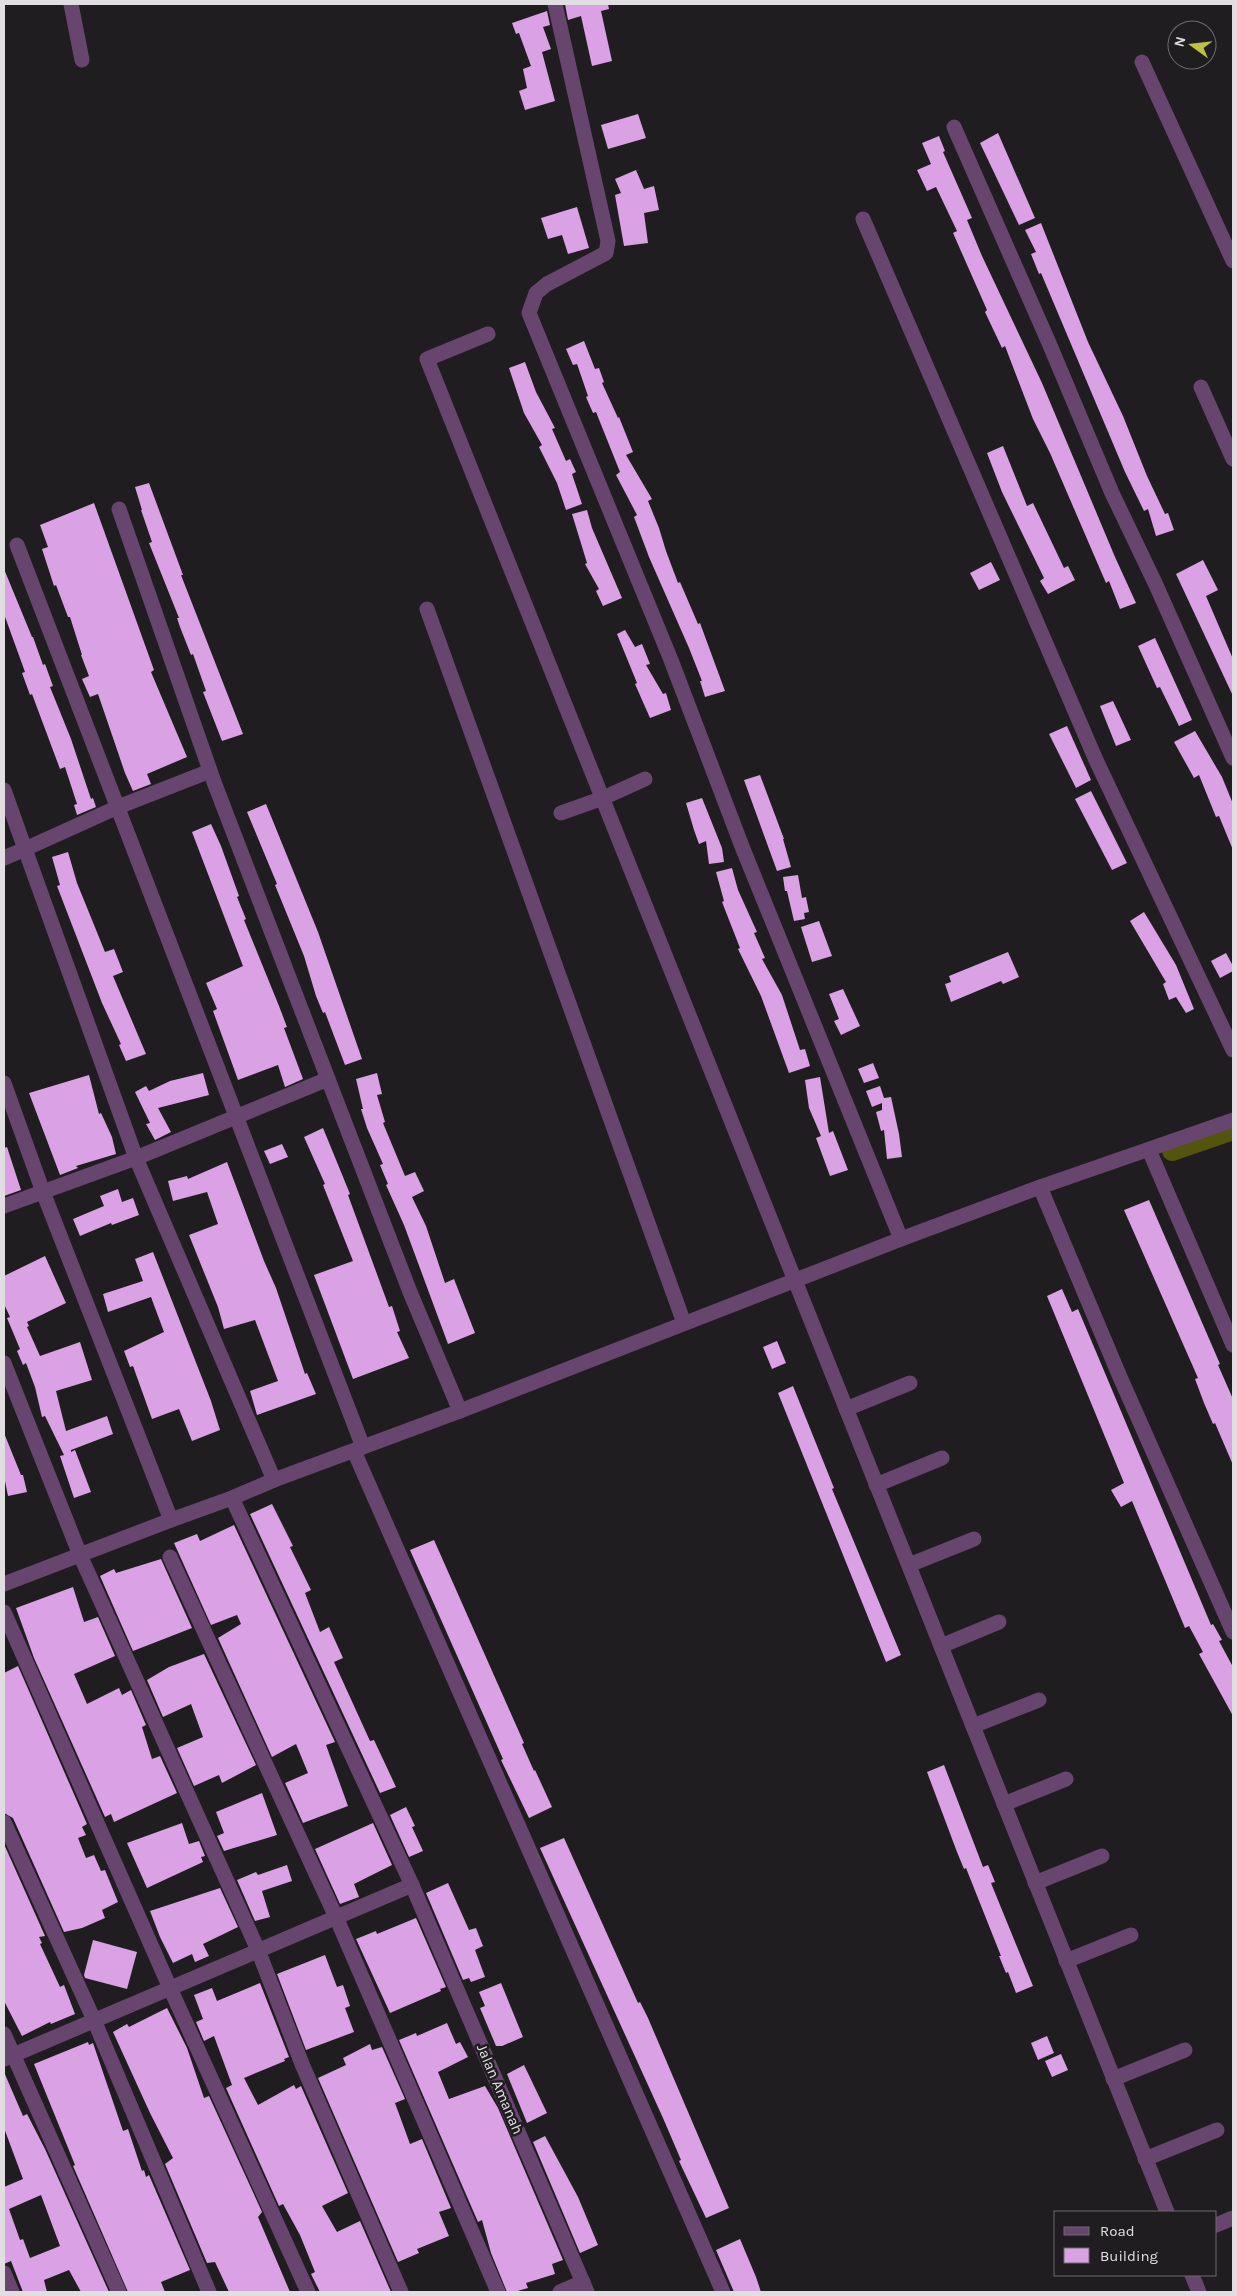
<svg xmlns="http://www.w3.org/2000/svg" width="1237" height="2296" font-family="Karla,sans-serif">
  <rect width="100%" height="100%" fill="#201d20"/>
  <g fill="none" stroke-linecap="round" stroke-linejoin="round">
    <path stroke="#53550c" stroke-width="20" d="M1172 1151 1233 1130"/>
  </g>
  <g fill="#daa1e5" fill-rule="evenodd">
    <path d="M565 4H608L609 9 601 11 612 61 592 66 581 16 568 20Z"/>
    <path d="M547 11 550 25 543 27 551 49 542 52 555 101 525 110 519 91 527 88 523 69 531 66 519 33 516 34 512 23Z"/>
    <path d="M638 114 646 138 608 149 601 125Z"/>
    <path d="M998 133 1035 218 1019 225 980 143Z"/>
    <path d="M939 136 945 151 943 152 972 218 967 220 982 256 1042 383 1115 557 1136 603 1120 609 1109 581 1106 583 1050 453 1033 419 1005 346 1002 348 985 312 987 310 953 233 957 231 936 187 927 191 917 170 931 164 922 143Z"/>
    <path d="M636 170 644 189 654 186 659 210 644 213 648 243 624 246 615 195 621 193 615 179Z"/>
    <path d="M577 207 589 248 568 254 562 235 548 239 541 218Z"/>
    <path d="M1041 223 1088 342 1123 416 1147 476 1165 514 1168 513 1174 530 1156 536 1148 509 1144 511 1125 472 1041 273 1039 274 1031 254 1036 252 1025 230Z"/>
    <path d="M584 341 595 369 599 368 604 382 602 383 618 418 619 417 633 452 626 455 652 499 648 501 659 528 666 551 678 583 680 582 698 624 700 623 725 691 705 697 700 681H702L689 648 649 557 634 517 637 515 616 475 620 472 596 412 593 413 586 397 588 396 577 364 573 365 566 349Z"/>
    <path d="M525 362 536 392 555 428 552 429 566 461 570 459 576 472 572 474 582 504 566 510 557 483 539 447 542 445 524 413 509 368Z"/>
    <path d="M1003 446 1027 506 1033 503 1064 568 1068 566 1075 580 1048 594 1040 581 1044 578 1002 492 987 453Z"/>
    <path d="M149 483 183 575H181L243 734 222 741 203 692 206 691 193 654 191 655 180 627 177 618H179L149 543 152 542 141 510H142L135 487Z"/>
    <path d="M94 503 154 670 151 672 187 757 147 774 151 784 133 791 125 773 98 694 90 697 82 679 89 676 81 655H82L70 617H68L56 585 54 586 42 549 48 547 40 525Z"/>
    <path d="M587 510 592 528 622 598 603 606 596 591 599 589 585 564 587 563 572 514Z"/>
    <path d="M1203 560 1218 590 1206 596 1233 659V696L1176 574Z"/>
    <path d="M991 562 1000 580 979 590 970 573Z"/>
    <path d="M4 569 32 637H33L43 665 45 664 53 686 50 687 71 739 91 799 93 798 96 807 77 815 74 805 77 804 65 767 60 769 32 694 30 695 22 673 25 672 4 614Z"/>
    <path d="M625 630 635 647 642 644 650 664 646 665 663 694 666 693 671 710 650 718 635 684 637 683 617 634Z"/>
    <path d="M1155 638 1192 720 1179 726 1160 687 1157 688 1138 646Z"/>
    <path d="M1113 701 1131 740 1116 746 1100 706Z"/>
    <path d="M1067 726 1091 780 1076 788 1049 734Z"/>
    <path d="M1195 731 1222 777 1233 804V850L1219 816 1216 817 1199 775 1194 778 1174 742Z"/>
    <path d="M760 775 784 839H783L791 867 777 871 744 780Z"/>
    <path d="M1091 791 1127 863 1112 870 1075 799Z"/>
    <path d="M702 798 722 848 724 862 709 864 706 841 699 844 694 830 686 803Z"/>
    <path d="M266 804 318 932 362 1059 345 1065 325 1012 323 1013 316 996 304 956 275 885 277 884 247 812Z"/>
    <path d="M211 824 221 846 239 896 237 897 246 919 244 920 279 1006 287 1027 284 1028 303 1079 285 1087 278 1065 238 1080 213 1011 217 1009 206 983 243 966 192 832Z"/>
    <path d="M68 852 77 883 105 952 114 949 123 972 113 976 146 1054 126 1061 119 1045 121 1044 102 1003 57 886 60 885 52 857Z"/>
    <path d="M732 868 738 890 757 932 754 933 765 958 762 959 782 995 800 1050 805 1049 810 1066 789 1073 761 996 738 949 740 948 722 902 724 901 716 872Z"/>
    <path d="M798 875 802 898 806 897 809 912 804 913 805 919 794 921 787 891H785L783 877Z"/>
    <path d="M1144 912 1176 965 1194 1009 1186 1013 1176 997 1169 1000 1163 984 1166 982 1130 921Z"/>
    <path d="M819 921 832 956 812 962 801 927Z"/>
    <path d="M1008 952 1019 977 1003 984 1001 981 951 1002 945 984 951 982 949 976Z"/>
    <path d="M1226 953 1233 966V971L1220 978 1211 961Z"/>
    <path d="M843 989 860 1026 841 1035 834 1021 839 1019 829 994Z"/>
    <path d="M873 1063 879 1078 864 1083 858 1069Z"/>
    <path d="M203 1073 209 1095 158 1108 171 1132 155 1140 146 1124 150 1123 135 1092 146 1086 149 1091 170 1081Z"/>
    <path d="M377 1073 382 1094 377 1095 385 1122 383 1123 405 1176 415 1172 424 1191 412 1197 426 1226 445 1283 454 1279 475 1333 448 1344 404 1225 386 1185 388 1184 380 1165 383 1164 367 1128 361 1109H363L356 1079Z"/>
    <path d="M89 1075 99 1114 101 1113 112 1137 116 1154 76 1166 78 1168 60 1175 29 1093Z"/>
    <path d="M820 1077 829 1133 833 1131 848 1170 830 1176 816 1138 821 1136 809 1108 805 1080Z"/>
    <path d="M880 1086 884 1098 891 1097 899 1134 902 1157 887 1159 884 1130 881 1131 876 1112 882 1110V1103L872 1107 866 1091Z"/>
    <path d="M323 1128 350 1194 348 1195 389 1307 392 1306 400 1331 397 1332 409 1358 353 1379 314 1275 353 1261 323 1185 325 1184 304 1137Z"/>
    <path d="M282 1144 288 1157 270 1164 264 1151Z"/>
    <path d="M7 1147 21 1190 4 1196V1148Z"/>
    <path d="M227 1162 264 1261 276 1288 305 1374 307 1373 316 1394 257 1415 250 1391 278 1381 255 1320 224 1329 218 1307 189 1235 218 1224 207 1192 173 1201 168 1181 187 1176 188 1179Z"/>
    <path d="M118 1189 122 1202 133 1198 139 1215 112 1225 111 1223 80 1236 73 1219 104 1206 100 1196Z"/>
    <path d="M1149 1200 1220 1364 1218 1365 1233 1399V1465L1215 1423 1213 1424 1204 1403 1195 1379 1198 1378 1124 1210Z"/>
    <path d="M153 1252 211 1401 220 1430 192 1441 179 1409 152 1419 133 1366 130 1367 124 1351 164 1332 151 1297 108 1312 103 1294 143 1281 135 1259Z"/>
    <path d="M45 1256 66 1303 27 1322 29 1326 27 1327 40 1356 80 1342 92 1380 56 1391 66 1431 107 1416 113 1434 71 1450V1452L75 1450 91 1492 74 1498 60 1456 64 1455 45 1416 42 1417 35 1387 26 1363 23 1365 17 1351 20 1349 7 1318 10 1317 4 1304V1276Z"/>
    <path d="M1062 1289 1072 1312 1078 1309 1211 1625 1213 1624 1222 1640 1219 1641 1233 1667V1716L1199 1654 1203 1652 1189 1626 1185 1628 1132 1501 1121 1507 1111 1490 1124 1483 1047 1296Z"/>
    <path d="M777 1341 786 1363 772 1369 763 1347Z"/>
    <path d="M793 1386 834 1488 832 1489 901 1655 886 1662 778 1393Z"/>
    <path d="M4 1433 21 1475H23L27 1492 8 1496 4 1476Z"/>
    <path d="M272 1504 293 1546 290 1547 311 1590 305 1593 320 1632 329 1627 343 1658 334 1662 370 1741 374 1740 396 1787 380 1793 250 1514Z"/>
    <path d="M234 1525 335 1742 326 1745 348 1806 303 1823 285 1783 308 1773 296 1744 272 1757 218 1638 241 1624 237 1615 211 1625 174 1543 197 1534 200 1541Z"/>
    <path d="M434 1540 524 1743 522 1744 534 1771 535 1770 552 1807 529 1818 501 1760 503 1759 410 1550Z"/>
    <path d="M161 1559 192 1628 133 1651 100 1576 114 1569 116 1573Z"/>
    <path d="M73 1587 84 1622 98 1617 115 1656 74 1674 87 1704 119 1688 122 1695 131 1690 146 1725 142 1727 152 1759 160 1756 177 1793 114 1822 111 1814 105 1817 34 1658 16 1608Z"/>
    <path d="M204 1654 256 1765 222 1783 219 1775 194 1786 177 1748 203 1737 191 1704 163 1717 147 1680 169 1667Z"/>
    <path d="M18 1666 87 1824 82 1827 86 1835 78 1838 86 1858 94 1855 101 1871 105 1870 118 1902 102 1910 105 1918 82 1928 64 1932 13 1818 4 1813V1673Z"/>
    <path d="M944 1765 983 1867 988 1865 995 1882 991 1883 1033 1986 1016 1993 1008 1972 1006 1973 999 1956H1001L966 1868 964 1869 957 1852 927 1772Z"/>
    <path d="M262 1793 277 1835 224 1851 217 1836 224 1833 216 1812Z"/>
    <path d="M406 1807 415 1826 412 1827 423 1851 409 1857 390 1815Z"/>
    <path d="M182 1823 189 1844 199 1841 205 1856 201 1857 203 1862 147 1888 127 1843Z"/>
    <path d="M373 1823 392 1865 354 1884 359 1897 340 1904 315 1849Z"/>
    <path d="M564 1838 638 2003 640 2002 648 2018 729 2208 706 2218 679 2161 681 2160 663 2118 540 1848Z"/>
    <path d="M4 1844 45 1936 39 1937 42 1943 40 1944 60 1987 64 1985 75 2014 51 2024 50 2022 22 2036 4 2001Z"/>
    <path d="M287 1865 292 1881 262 1891 270 1917 255 1921 237 1880 256 1872 258 1875Z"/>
    <path d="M448 1883 469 1930 476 1928 483 1946 475 1950 485 1977 471 1982 469 1978 463 1980 426 1893Z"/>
    <path d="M220 1888 238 1927 203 1944 209 1956 195 1962 192 1954 173 1963 160 1937 150 1911Z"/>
    <path d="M416 1918 446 1987 440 1989 441 1991 390 2013 356 1939 376 1931 377 1934Z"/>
    <path d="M93 1940 137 1952 127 1989 85 1978 84 1975Z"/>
    <path d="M325 1955 337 1987 343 1985 350 2006 345 2008 354 2032 306 2050 277 1974Z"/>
    <path d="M260 1983 289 2057 284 2059 285 2061 244 2078 258 2105 294 2085 296 2089 301 2086 348 2193 322 2206 337 2232 360 2221 391 2292H320L311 2274 315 2272 300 2235 283 2204 279 2206 226 2088 232 2085 214 2036 204 2041 196 2022 203 2019 194 1995 212 1988 217 2001Z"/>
    <path d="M501 1983 523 2037 502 2046H496L480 2008 485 2006 479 1992Z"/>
    <path d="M167 2008 187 2048 204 2098 209 2096 262 2212 258 2217 290 2292H229L215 2262 207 2263 165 2164 173 2158 150 2113 113 2032 127 2024 129 2027Z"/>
    <path d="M447 2023 456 2044 460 2042 468 2057 438 2072 449 2099 485 2086 498 2108 563 2260 552 2264 555 2274 526 2283 528 2288 514 2292H507L491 2253 482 2220 478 2222 399 2040 416 2033 417 2036Z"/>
    <path d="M1047 2036 1054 2053 1038 2060 1031 2043Z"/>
    <path d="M88 2042 89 2045 93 2043 123 2131 128 2129 142 2171 144 2170 146 2177 149 2175 190 2270 161 2282 165 2292H128L73 2166 75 2165 34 2064Z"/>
    <path d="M370 2044 372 2050 382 2047 405 2099 395 2103 410 2144 422 2139 451 2208 439 2212 449 2236 417 2249 419 2253 398 2262 318 2078 346 2065 343 2058Z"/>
    <path d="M1061 2054 1068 2070 1052 2077 1045 2061Z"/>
    <path d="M524 2065 547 2113 527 2123 507 2074Z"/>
    <path d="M4 2072 23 2116 27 2114 45 2149 109 2292H81L69 2270 44 2280 47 2292H23L11 2261 4 2264V2187L23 2179 4 2128ZM41 2195 60 2246 30 2258 23 2239 20 2240 9 2209Z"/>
    <path d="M545 2136 578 2197 598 2245 580 2253 533 2142Z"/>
    <path d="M740 2239 756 2277 761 2292H734L716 2250Z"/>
  </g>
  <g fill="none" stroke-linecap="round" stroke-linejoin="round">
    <g stroke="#68456f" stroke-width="15">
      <path d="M71 4 82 60"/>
      <path d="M555 4 608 241 606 253 547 284 536 293 529 313 671 660 743 849 901 1239"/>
      <path d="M1142 62 1233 261"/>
      <path d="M954 127 1049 343 1112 493 1156 585 1233 758"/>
      <path d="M863 219 1096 760 1233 1050"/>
      <path d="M488 334 427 359 1167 2212"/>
      <path d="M1201 387 1233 459"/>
      <path d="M17 545 363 1447"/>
      <path d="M427 609 684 1323"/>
      <path d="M210 771 118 807 25 849 136 1158 274 1480"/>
      <path d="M4 790 25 849 4 858"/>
      <path d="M561 813 603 798 645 779"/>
      <path d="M328 1079 410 1292 460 1411"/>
      <path d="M4 1083 43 1192 171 1520"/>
      <path d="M1149 1150 1233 1345"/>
      <path d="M1040 1187 1120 1377 1233 1632"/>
      <path d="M4 1206 136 1158 328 1079 214 782 119 509"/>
      <path d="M4 1363 80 1555 258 1950 302 2064 401 2292"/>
      <path d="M846 1409 910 1383"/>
      <path d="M354 1451 723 2292"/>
      <path d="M876 1485 942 1458"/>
      <path d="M232 1498 412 1885 587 2292"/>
      <path d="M170 1557 336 1917 498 2292"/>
      <path d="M909 1565 974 1539"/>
      <path d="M4 1584 171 1520 232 1498 274 1480 460 1411 901 1239 1040 1187 1233 1120"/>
      <path d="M4 1612 170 1988 308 2292"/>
      <path d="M941 1646 999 1622"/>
      <path d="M973 1726 1039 1700"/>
      <path d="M1004 1804 1066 1779"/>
      <path d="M4 1822 94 2020 209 2292"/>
      <path d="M1035 1883 1102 1856"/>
      <path d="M1066 1961 1131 1935"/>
      <path d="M4 2034 119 2292"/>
      <path d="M4 2059 412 1885"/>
      <path d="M1113 2079 1185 2050"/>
      <path d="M1145 2159 1217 2130"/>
      <path d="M1216 2225 1233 2218"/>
      <path d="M4 2273 12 2292"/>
      <path d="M1192 2275 1199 2292"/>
      <path d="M560 2292 583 2282"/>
    </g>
  </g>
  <g text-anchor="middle" stroke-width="5" stroke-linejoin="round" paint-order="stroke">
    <g font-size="15" fill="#e0dee0" stroke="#201d20">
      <text transform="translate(500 2089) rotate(67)" y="5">Jalan Amanah</text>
    </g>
  </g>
  <rect width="1237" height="2296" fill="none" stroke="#e0dee0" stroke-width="10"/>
  <rect x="1054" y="2211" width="162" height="65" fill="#201d20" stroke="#6d6a6d"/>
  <rect x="1064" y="2227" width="25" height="8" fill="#68456f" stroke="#6d6a6d"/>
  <text x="1100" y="2236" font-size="15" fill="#e0dee0">Road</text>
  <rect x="1064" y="2248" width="25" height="15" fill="#daa1e5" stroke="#6d6a6d"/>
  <text x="1100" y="2261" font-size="15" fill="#e0dee0">Building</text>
  <g transform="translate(1192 45) rotate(285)"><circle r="24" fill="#201d20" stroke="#6d6a6d"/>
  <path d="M0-4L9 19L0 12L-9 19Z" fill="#bcc044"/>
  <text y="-8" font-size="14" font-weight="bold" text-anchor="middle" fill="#e0dee0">N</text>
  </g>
</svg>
